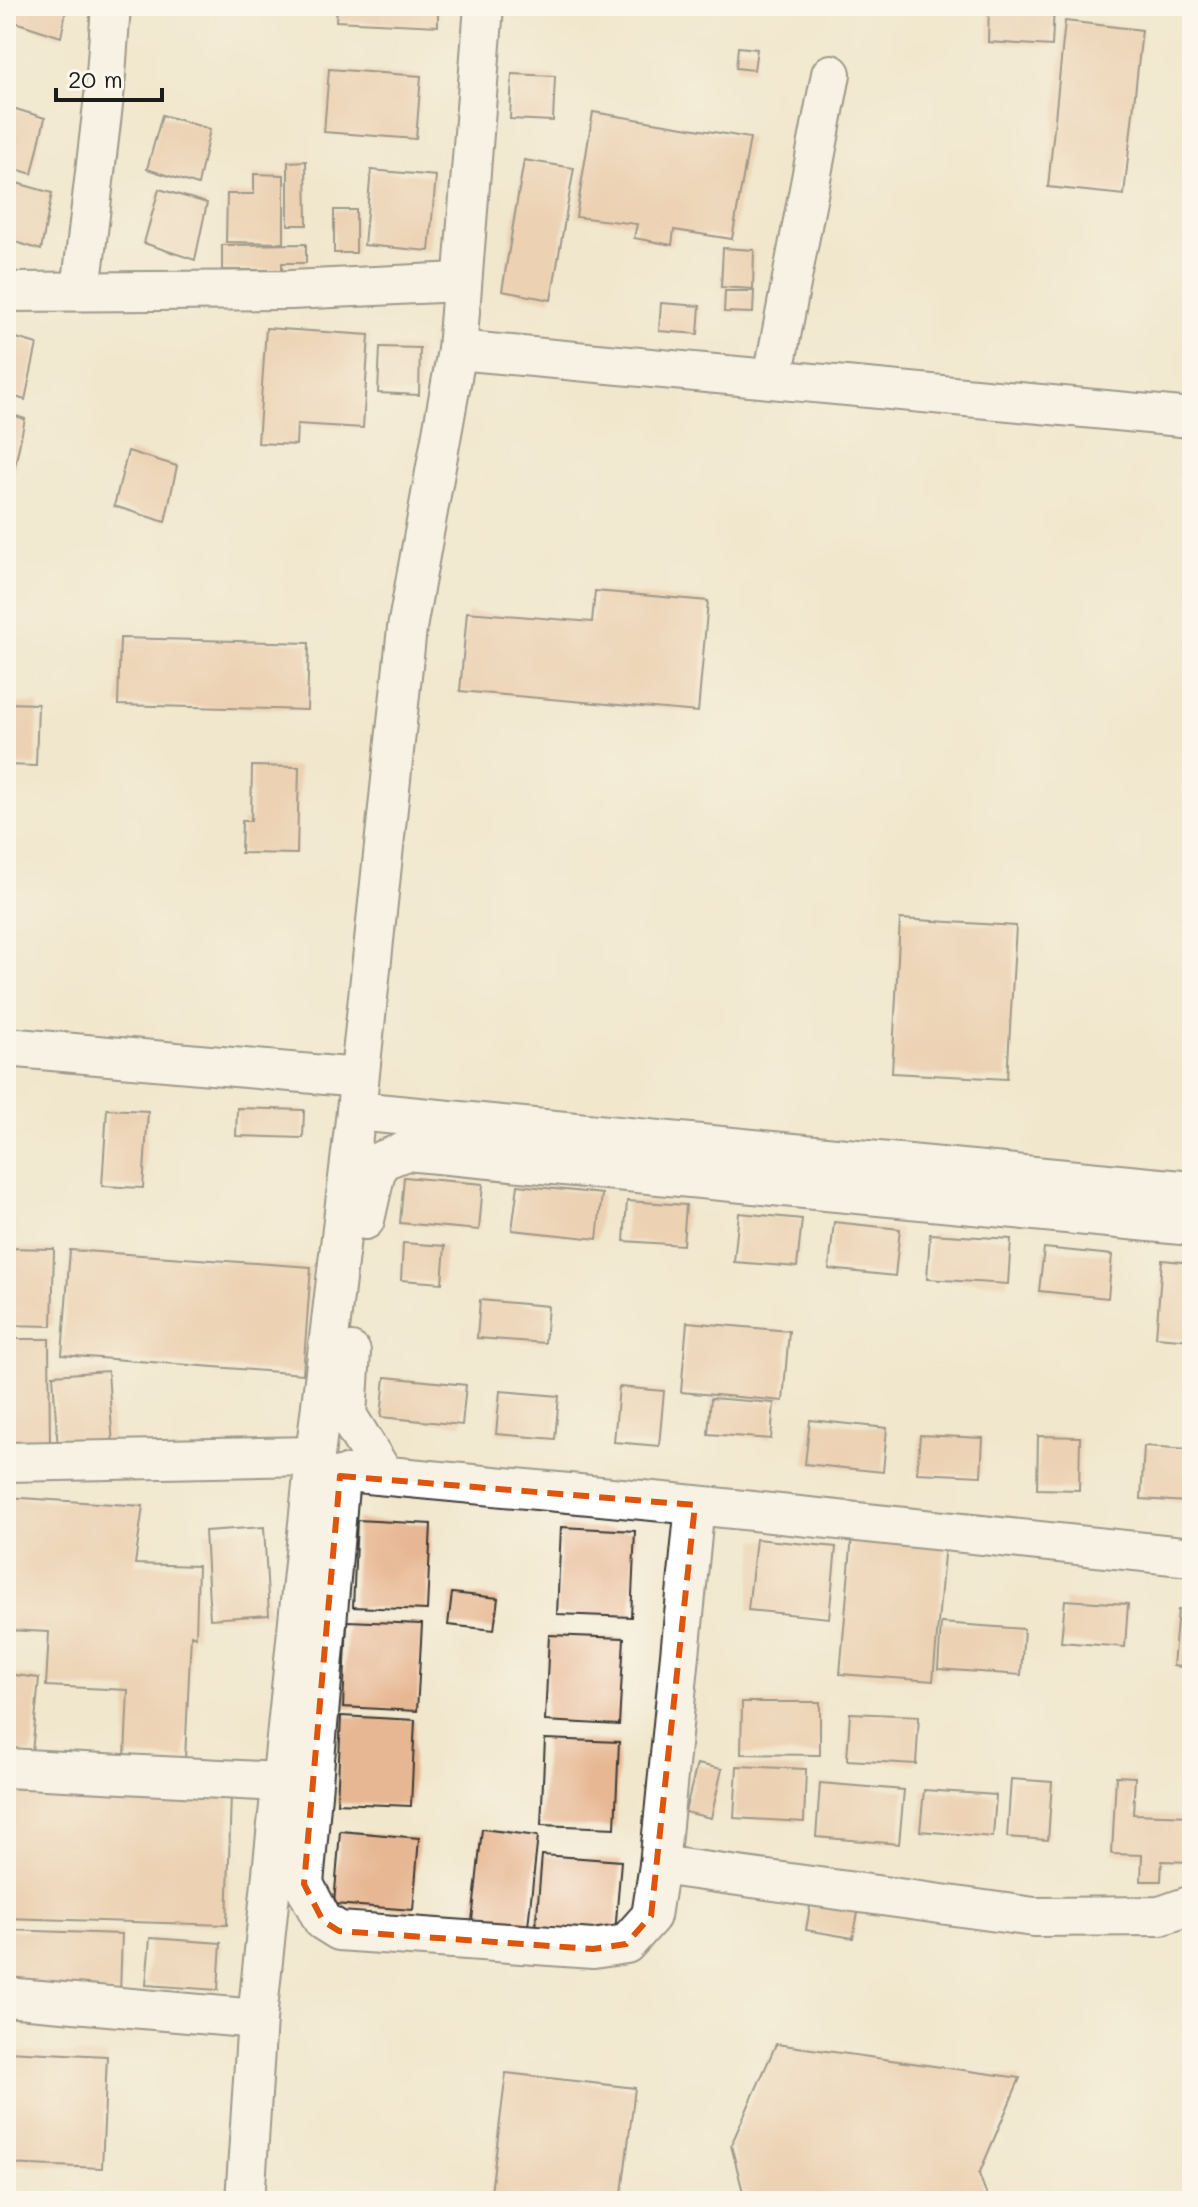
<svg xmlns="http://www.w3.org/2000/svg" width="1198" height="2207" font-family="Mali,sans-serif">
  <rect width="100%" height="100%" fill="#fbf7ec"/>
  <filter id="ink" filterUnits="userSpaceOnUse"><feTurbulence type="fractalNoise" baseFrequency=".0125" numOctaves="2"/><feDisplacementMap in="SourceGraphic" scale="16" xChannelSelector="R" yChannelSelector="G"/><feConvolveMatrix kernelMatrix="1 2 1 2 8 2 1 2 1" color-interpolation-filters="sRGB"/></filter>
  <filter id="wash" filterUnits="userSpaceOnUse"><feTurbulence type="fractalNoise" baseFrequency=".006" numOctaves="4" result="noise"/><feDisplacementMap in="SourceGraphic" scale="32" xChannelSelector="R" yChannelSelector="G"/><feGaussianBlur stdDeviation="1.8" result="paint"/><feColorMatrix in="noise" values="0 0 0 0 0 0 0 0 0 0 0 0 0 0 0 0 0 1.4 0 .05"/><feComposite in="paint" operator="in"/></filter>
  <g filter="url(#wash)">
    <rect width="100%" height="100%" fill="#f1e7cd"/>
    <g id="blocks">
      <g fill="#e7b793">
        <path d="M13 6H67L61 37 9 20Z"/>
        <path d="M337 6H438V26L336 21Z"/>
        <path d="M989 6H1054L1052 46 988 42Z"/>
        <path d="M1065 21 1142 30 1124 195 1048 187Z"/>
        <path d="M738 47 757 49 754 70 736 68Z"/>
        <path d="M329 69 421 76 416 139 324 132Z"/>
        <path d="M512 74 555 76 553 121 510 119Z"/>
        <path d="M6 106 45 118 32 174 6 166Z"/>
        <path d="M593 112 750 138 732 239 674 230 672 245 634 238 637 224 576 217Z"/>
        <path d="M162 115 210 129 198 185 147 169Z"/>
        <path d="M524 160 574 168 551 300 502 291Z"/>
        <path d="M306 161 307 225H288V162Z"/>
        <path d="M371 170 436 176 429 251 364 245Z"/>
        <path d="M254 174 284 175V243L226 242 227 194H254Z"/>
        <path d="M6 180 52 193 41 250 6 239Z"/>
        <path d="M159 189 207 203 195 260 144 243Z"/>
        <rect x="334" y="210" width="22" height="43"/>
        <path d="M306 244V263H282V270H222V245Z"/>
        <path d="M723 248 754 250 753 289 721 287Z"/>
        <path d="M725 291H754L753 313 724 312Z"/>
        <path d="M661 303 700 306 698 334 659 331Z"/>
        <path d="M266 328 369 335 363 428 297 424 296 445 258 443Z"/>
        <path d="M6 335 37 344 25 400 6 394Z"/>
        <path d="M380 347 420 348 419 395 378 393Z"/>
        <path d="M6 413 25 419 13 475 6 473Z"/>
        <path d="M128 451 177 466 165 522 114 506Z"/>
        <path d="M595 591 708 601 698 712 460 691 467 612 592 622Z"/>
        <path d="M120 638 309 643 307 710 118 705Z"/>
        <path d="M6 703 38 704 36 766 6 765Z"/>
        <path d="M252 766 299 767 297 854 241 853 242 821H251Z"/>
        <path d="M900 919 1016 926 1007 1079 892 1073Z"/>
        <path d="M237 1108 304 1110 303 1138 236 1136Z"/>
        <path d="M107 1109 148 1111 143 1188 102 1186Z"/>
        <path d="M404 1177 483 1184 479 1230 400 1223Z"/>
        <path d="M518 1185 602 1194 597 1239 512 1230Z"/>
        <path d="M627 1201 686 1205 683 1245 624 1241Z"/>
        <path d="M739 1213 802 1219 797 1267 734 1262Z"/>
        <path d="M834 1222 900 1229 895 1276 829 1269Z"/>
        <path d="M930 1234 1011 1239 1008 1284 927 1279Z"/>
        <path d="M403 1243 445 1246 442 1283 401 1280Z"/>
        <path d="M6 1248 54 1249 52 1326 6 1325Z"/>
        <path d="M1044 1248 1112 1255 1108 1298 1039 1291Z"/>
        <path d="M70 1250 311 1267 303 1374 62 1355Z"/>
        <path d="M1162 1260 1192 1263V1340L1156 1337Z"/>
        <path d="M480 1300 548 1306 545 1343 477 1338Z"/>
        <path d="M687 1322 789 1331 783 1401 681 1392Z"/>
        <path d="M6 1339H49L50 1454H6Z"/>
        <path d="M108 1371 113 1446 58 1450 53 1375Z"/>
        <path d="M385 1377 466 1385 462 1425 381 1417Z"/>
        <path d="M619 1387 664 1391 659 1446 614 1442Z"/>
        <path d="M500 1391 559 1396 555 1439 496 1434Z"/>
        <path d="M711 1398 774 1403 771 1439 708 1434Z"/>
        <path d="M810 1420 887 1428 883 1472 805 1464Z"/>
        <path d="M920 1435 983 1438 981 1476 917 1473Z"/>
        <path d="M1038 1436 1080 1437 1079 1490 1037 1489Z"/>
        <path d="M1144 1446 1190 1449 1187 1502 1141 1499Z"/>
        <path d="M6 1497 143 1506 135 1564 198 1566 196 1637 191 1635 185 1759 125 1756 128 1690 46 1686 49 1632 6 1630Z"/>
        <path d="M357 1520 431 1524 427 1610 353 1607Z"/>
        <path d="M264 1527 269 1615 210 1619 205 1531Z"/>
        <path d="M561 1527 635 1531 631 1617 557 1614Z"/>
        <path d="M852 1535 945 1543 933 1681 840 1674Z"/>
        <path d="M756 1539 836 1547 829 1618 748 1610Z"/>
        <path d="M452 1593 498 1598 494 1630 448 1625Z"/>
        <path d="M1065 1600 1128 1604 1125 1647 1061 1642Z"/>
        <path d="M1178 1610 1192 1611V1668L1173 1666Z"/>
        <path d="M347 1621 422 1624 417 1711 343 1707Z"/>
        <path d="M941 1623 1024 1629 1021 1675 938 1669Z"/>
        <path d="M549 1635 624 1638 619 1725 545 1721Z"/>
        <path d="M6 1674 39 1678 32 1753 6 1751Z"/>
        <path d="M742 1702H820V1755L741 1754Z"/>
        <path d="M850 1713 919 1716 916 1764 847 1760Z"/>
        <path d="M341 1716 415 1720 411 1806 337 1803Z"/>
        <path d="M545 1739 619 1742 615 1828 541 1825Z"/>
        <path d="M697 1764 722 1769 711 1818 685 1812Z"/>
        <path d="M737 1766 806 1769 804 1822 734 1818Z"/>
        <path d="M1116 1776 1135 1777 1133 1814 1192 1816V1862L1162 1861 1161 1881H1141L1142 1855 1112 1854Z"/>
        <path d="M1011 1779 1052 1782 1048 1840 1007 1837Z"/>
        <path d="M820 1783 904 1790 899 1844 816 1837Z"/>
        <path d="M6 1788 231 1794 227 1925 6 1918Z"/>
        <path d="M924 1790 996 1795 993 1837 920 1831Z"/>
        <path d="M482 1829 538 1836 528 1926 472 1921Z"/>
        <path d="M340 1831 419 1838 413 1910 334 1904Z"/>
        <path d="M542 1855 621 1861 615 1933 536 1926Z"/>
        <path d="M812 1895 860 1903 853 1938 806 1930Z"/>
        <path d="M6 1930 122 1934 120 1994 6 1990Z"/>
        <path d="M150 1938 221 1943 218 1990 146 1985Z"/>
        <path d="M776 2044 1020 2078 979 2174 989 2201H808L743 2192 731 2145Z"/>
        <path d="M6 2051 107 2056 102 2168 6 2164Z"/>
        <path d="M506 2073 635 2088 621 2201H490Z"/>
      </g>
    </g>
  </g>
  <g filter="url(#ink)">
    <use href="#blocks" fill-opacity="0" stroke="#3c3a37" stroke-width="2"/>
    <g fill="none" stroke-linecap="round" stroke-linejoin="round">
      <defs>
        <g id="street">
          <path d="M81 291 105 88 111 6"/>
          <path d="M6 292 290 290 460 282"/>
          <path d="M457 350 1192 418"/>
          <path d="M773 378 831 74"/>
          <path d="M6 1047 359 1078"/>
          <path d="M356 1111 1192 1191"/>
          <path d="M365 1220 378 1162 406 1151 1192 1226"/>
          <path d="M351 1352 347 1415 384 1475"/>
          <path d="M6 1462 315 1456"/>
          <path d="M695 1505 659 1865 651 1916 626 1944 593 1949 339 1931 323 1921 304 1884 340 1476 357 1473 695 1505 1192 1557"/>
          <path d="M6 1768 281 1782"/>
          <path d="M659 1865 1034 1917 1160 1916 1192 1905"/>
          <path d="M6 1997 257 2019"/>
          <path d="M245 2201 257 2019 315 1456 356 1111 407 628 457 350 484 6"/>
        </g>
      </defs>
      <use href="#street" stroke="#3c3a37" stroke-width="42"/>
      <use href="#street" stroke="#fff" stroke-width="38"/>
    </g>
  </g>
  <path d="M0 0H1198V2207H0ZM340 1476 695 1505 651 1916 626 1944 593 1949 339 1931 323 1921 304 1884Z" fill="#f1e7cd" fill-opacity=".55" fill-rule="evenodd"/>
  <path fill="none" stroke="#de560d" stroke-width="6" stroke-dasharray="16 10" stroke-linejoin="round" d="M340 1476 695 1505 651 1916 626 1944 593 1949 339 1931 323 1921 304 1884Z"/>
  <rect width="1198" height="2207" fill="none" stroke="#fbf7ec" stroke-width="32"/>
  <path d="M56 88v12h106v-12" fill="none" stroke="#1c1c1c" stroke-width="4"/>
  <text x="68" y="88" font-size="24" fill="#1c1c1c" stroke="#fbf7ec" stroke-width="6" paint-order="stroke">20 m</text>
</svg>
